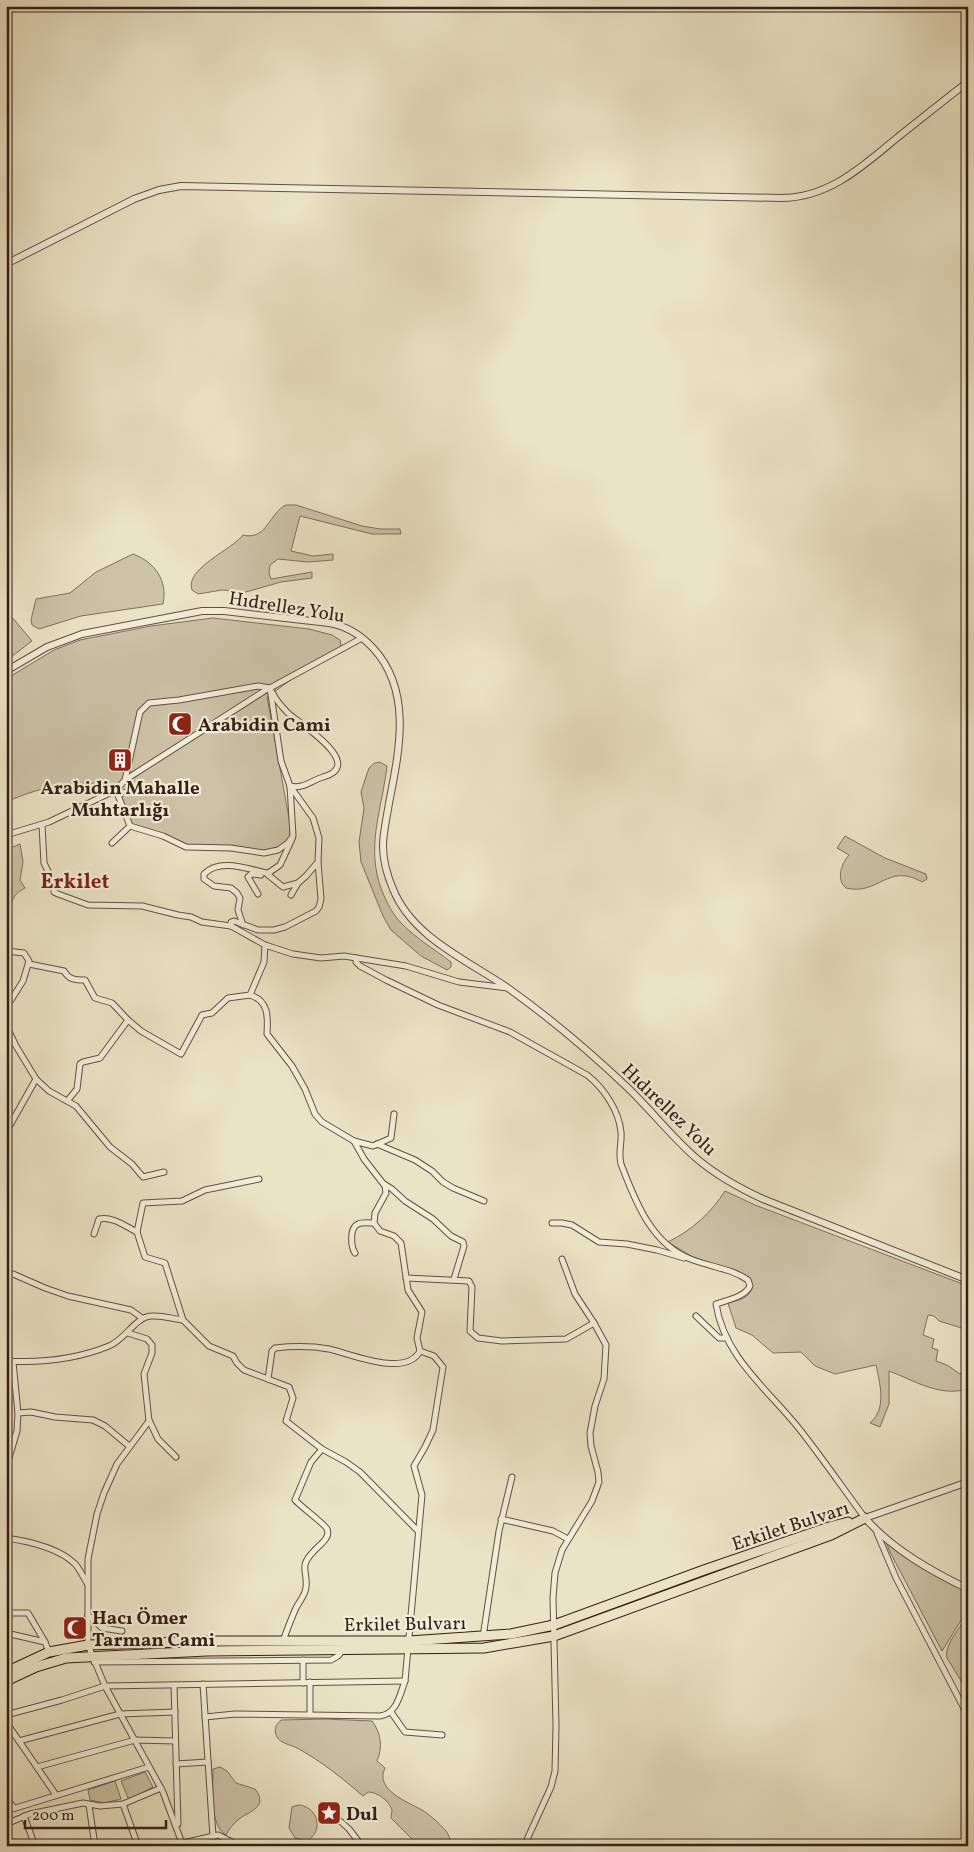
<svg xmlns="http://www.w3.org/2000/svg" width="974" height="1852" font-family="Vollkorn,serif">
  <rect width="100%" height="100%" fill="#ebe3c5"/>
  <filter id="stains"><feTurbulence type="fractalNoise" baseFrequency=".004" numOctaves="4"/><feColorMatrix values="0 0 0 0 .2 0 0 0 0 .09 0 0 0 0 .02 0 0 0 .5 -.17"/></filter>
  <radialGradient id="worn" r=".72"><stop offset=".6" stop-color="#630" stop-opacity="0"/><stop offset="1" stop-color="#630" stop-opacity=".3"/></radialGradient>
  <g fill="#ccc2a7" stroke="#80705e">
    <path d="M286 505H296L362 526 380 529H400L401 534H372L300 516 291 551 313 556 333 554V560L308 562 278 559 270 565 269 573 271 579 312 572V578L281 582 246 592 222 590 198 594 192 590C184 569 233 549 243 535 267 541 269 513 286 505Z"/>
    <path d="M133 554C155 562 168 581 163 604L81 616 39 629 32 625 31 620 36 599 70 593 96 572Z"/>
    <path d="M6 610 32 641 6 661Z"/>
    <path d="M213 618 309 629 332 635 340 640 341 645 339 648 317 661 267 697 291 829 288 844 274 853 190 848 130 824 122 797 126 790C85 776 45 785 6 802V679L54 650 80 640 151 626Z"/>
    <path d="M380 762 387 766C382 810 365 847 382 891 387 903 393 915 402 924 417 939 434 949 451 962V967L447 970 421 956 391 930 383 916 361 862 359 842 364 808 361 792 369 768 375 763Z"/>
    <path d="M845 836 885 858 926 874 927 879 922 882C888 862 879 896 846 888 836 880 841 864 849 855L837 848Z"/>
    <path d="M20 844 23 862 20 880 25 888C12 895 11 901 11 915L6 916V850Z"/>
    <path d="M725 1191 755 1205 968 1286V1327L965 1329 939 1321 934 1316 928 1315 923 1335 934 1339 932 1348 938 1350 936 1361 947 1365 960 1374 968 1370V1389C938 1397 916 1381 889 1371V1404L880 1427 870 1423C887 1409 880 1384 876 1365L835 1374 815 1366 801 1352 773 1353 752 1335 736 1328 728 1303C738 1300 749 1299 752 1288L743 1276 691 1256 668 1242C692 1230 711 1213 725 1191Z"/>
    <path d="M885 1538 968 1589V1609L942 1651 889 1550Z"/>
    <path d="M968 1615V1692L947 1658C944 1644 961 1627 968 1615Z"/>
    <path d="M325 1719 372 1721C381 1733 383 1747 377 1761L385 1768C374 1790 408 1802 422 1810 428 1813 445 1828 448 1834 450 1837 450 1842 450 1846H419L391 1818 392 1810C389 1801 378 1792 368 1792L363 1796C342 1778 321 1761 297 1748 291 1745 280 1743 277 1737 273 1730 276 1724 281 1720Z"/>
    <path d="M220 1767 227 1771 236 1783 255 1789C269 1807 250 1811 239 1819 233 1824 229 1829 226 1835 209 1825 213 1788 213 1769Z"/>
    <path d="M145 1772 153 1787 129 1800 121 1781Z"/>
    <path d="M115 1781 121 1799 104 1803 90 1800 88 1790Z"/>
    <path d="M298 1805C318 1806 325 1832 306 1841L295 1838 289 1828 292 1807Z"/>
  </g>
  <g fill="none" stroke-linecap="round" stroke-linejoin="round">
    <defs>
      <g id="minor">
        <path d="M270 688 281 761 290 786 313 818 319 838 318 862 306 876 298 883 283 887 267 874 280 865 292 839"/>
        <path d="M272 692C276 700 282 707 288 713 300 724 367 765 323 777 310 781 304 789 290 786"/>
        <path d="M125 780 269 688"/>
        <path d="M116 790 130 826 163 836 186 847 231 848 264 853 278 850 288 843 293 836 290 786"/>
        <path d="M42 825 44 863 53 881 54 892 58 894 88 905 142 906 178 915 191 917 202 922 231 926 265 945 293 954 321 958 344 956 406 966 459 982 508 988"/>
        <path d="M6 835 49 822 116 790 125 780 140 712 149 703 179 700 258 686 270 688 362 638"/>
        <path d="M112 843 130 826"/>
        <path d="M258 894 248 877 251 874 261 875"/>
        <path d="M291 895 298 883"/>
        <path d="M243 925 238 910 240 898 237 893 231 888 214 886 204 879V874C220 858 247 869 267 873"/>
        <path d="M231 926V922L234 921 258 930H274L285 927 316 911 319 907 321 899 318 862"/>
        <path d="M6 951 24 953 29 961 23 981 6 1008"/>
        <path d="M356 958V962L360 966 386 980 438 1005 510 1032 587 1075C604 1088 619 1111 621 1132 622 1143 618 1153 621 1164 635 1201 652 1246 693 1260 712 1267 732 1269 748 1280L750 1286C745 1297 727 1300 716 1304 724 1356 766 1388 797 1426 821 1456 842 1487 865 1518"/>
        <path d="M29 964 64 971C69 980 76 980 85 980L95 998 112 1003 128 1020"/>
        <path d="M250 995C269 1001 268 1017 267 1034L292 1066 305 1089 315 1114 322 1122 354 1141 364 1159 385 1186 386 1193 375 1213 374 1223 380 1231 394 1236 401 1243 408 1290 422 1312 417 1338 420 1351"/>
        <path d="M6 1025 16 1046 36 1079 49 1091 76 1106 110 1147 132 1164 143 1177 164 1172"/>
        <path d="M68 1100 77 1089 80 1064 83 1062 100 1058 128 1020 141 1031 181 1054 202 1015 212 1013 228 998 250 995 264 962 265 945"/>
        <path d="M354 1141 373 1146 391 1138 394 1114"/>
        <path d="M377 1144 415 1160 432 1171 443 1182 453 1188 484 1201"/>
        <path d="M6 1154 9 1127 36 1079"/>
        <path d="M384 1184 392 1189 405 1201 433 1219 451 1236 463 1242 464 1246 454 1279"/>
        <path d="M552 1223H562L572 1225 599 1242 627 1244 657 1250 684 1258"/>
        <path d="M137 1232 143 1203 182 1201 205 1190 259 1179"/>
        <path d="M94 1234 99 1219C112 1216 125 1226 137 1232L145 1257 165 1263 183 1320 209 1346 233 1356 237 1363 244 1370 289 1387 293 1398 286 1421 322 1449 346 1462 360 1472 418 1531"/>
        <path d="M355 1253C351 1247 349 1228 358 1224 362 1222 370 1223 374 1223"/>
        <path d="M562 1259 575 1294 594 1323"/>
        <path d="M6 1274H13L45 1288 68 1296 131 1310 142 1318"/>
        <path d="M406 1278 469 1281 472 1287 470 1331 478 1338 502 1341 566 1339 594 1323 606 1345 604 1379 595 1406 590 1433 591 1446 598 1472 599 1482 592 1501 562 1550 555 1573 553 1598 556 1726 555 1771 551 1787 524 1846"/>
        <path d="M696 1316 719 1338H727"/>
        <path d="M128 1333 147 1339 152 1345V1353L144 1374 149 1421 117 1464 104 1493 97 1514 88 1559V1645L105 1686 163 1792 183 1846"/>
        <path d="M6 1361C41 1363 77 1359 109 1346 125 1340 136 1316 152 1316 162 1315 173 1319 183 1320"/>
        <path d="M268 1379 272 1351 275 1348C293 1346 312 1346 329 1349 351 1354 406 1378 420 1351"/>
        <path d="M18 1413 31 1412 55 1417 93 1420 105 1426 129 1446"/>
        <path d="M149 1420 158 1439 176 1457"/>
        <path d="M6 1468 17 1431 18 1413 13 1362"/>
        <path d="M501 1519 553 1531 568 1539"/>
        <path d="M877 1533 896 1578 968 1716"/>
        <path d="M6 1538C27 1541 58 1548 74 1563 79 1567 83 1577 87 1583"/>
        <path d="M6 1613H28L45 1642"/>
        <path d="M88 1615 102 1628 122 1631"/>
        <path d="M6 1633 45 1642 49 1652"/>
        <path d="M483 1637 499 1531 512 1477"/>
        <path d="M283 1641C287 1630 291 1619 296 1608 299 1602 306 1594 306 1587 308 1571 298 1567 314 1551 319 1545 331 1538 327 1529 326 1525 300 1506 295 1500L311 1462 322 1449"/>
        <path d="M303 1660V1683"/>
        <path d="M94 1662 331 1660 338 1656 343 1650"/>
        <path d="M203 1684 213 1837"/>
        <path d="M174 1685 178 1824"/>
        <path d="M391 1712 405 1732 442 1735"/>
        <path d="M6 1715 62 1700 105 1686 405 1681"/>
        <path d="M310 1715V1682"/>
        <path d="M205 1717 235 1714 380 1716C397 1714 400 1694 405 1681L422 1495 414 1466 425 1447 433 1430 443 1367 434 1356 420 1351"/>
        <path d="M6 1722 56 1795"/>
        <path d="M19 1741 120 1714 175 1712"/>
        <path d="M176 1764 208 1762"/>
        <path d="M37 1767 135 1740 175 1741"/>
        <path d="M6 1797 14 1808"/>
        <path d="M123 1804 138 1846"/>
        <path d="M89 1805 95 1846"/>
        <path d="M6 1811 149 1767"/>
        <path d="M24 1816 35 1846"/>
        <path d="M340 1821 349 1829 362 1846"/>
        <path d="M6 1824 30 1814 83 1803 100 1806 123 1804 161 1788"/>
        <path d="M183 1843 218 1835 240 1846"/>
      </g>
      <g id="tertiary">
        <path d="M6 264 134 199 159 190 181 186 781 198C829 198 863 166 898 137 921 119 944 100 968 82"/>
        <path d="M6 671 47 647 82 634 202 611H224L329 623C346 626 361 635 373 648 413 691 399 752 389 803 387 817 383 832 383 846 383 861 387 875 393 889 412 937 467 960 508 988 550 1018 589 1051 627 1087 650 1109 671 1136 696 1158 716 1175 739 1188 763 1199L968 1280"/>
        <path d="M968 1482 865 1518C892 1549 931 1571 968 1589"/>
      </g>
      <g id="primary">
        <path d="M6 1672 49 1652 88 1645 209 1641H409L511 1634 554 1625 704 1570 829 1527 848 1522"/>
        <path d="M6 1681 36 1667 66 1658 207 1651 484 1648 554 1636 831 1535 865 1518"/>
      </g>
    </defs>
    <use href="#minor" stroke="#625041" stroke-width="7"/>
    <use href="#tertiary" stroke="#625041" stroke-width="8"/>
    <use href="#primary" stroke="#351f15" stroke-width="11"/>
    <use href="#minor" stroke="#f2edd9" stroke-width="5"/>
    <use href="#tertiary" stroke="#f2edd9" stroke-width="6"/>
    <use href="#primary" stroke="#ebe3c5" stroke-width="9"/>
  </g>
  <defs>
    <symbol id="mosque-square" viewBox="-11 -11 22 22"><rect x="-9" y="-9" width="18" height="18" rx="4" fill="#8f2418" stroke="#f2edd9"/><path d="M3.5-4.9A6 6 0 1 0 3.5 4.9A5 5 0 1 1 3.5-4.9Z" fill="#fff"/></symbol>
    <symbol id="building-square" viewBox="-11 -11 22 22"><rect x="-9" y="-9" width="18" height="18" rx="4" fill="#8f2418" stroke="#f2edd9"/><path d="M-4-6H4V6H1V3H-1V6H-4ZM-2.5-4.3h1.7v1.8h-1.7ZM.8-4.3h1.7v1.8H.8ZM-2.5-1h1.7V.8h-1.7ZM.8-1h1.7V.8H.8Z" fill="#fff"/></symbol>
    <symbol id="sight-square" viewBox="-11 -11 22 22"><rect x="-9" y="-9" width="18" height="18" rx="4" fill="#8f2418" stroke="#f2edd9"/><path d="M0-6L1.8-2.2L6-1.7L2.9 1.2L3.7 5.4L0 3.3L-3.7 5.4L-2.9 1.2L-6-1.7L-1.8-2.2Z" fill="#fff"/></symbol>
  </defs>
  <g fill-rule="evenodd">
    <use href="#mosque-square" x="166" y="710" width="28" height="28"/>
    <use href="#building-square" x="106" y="746" width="28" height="28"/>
    <use href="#mosque-square" x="61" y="1614" width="28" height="28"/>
    <use href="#sight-square" x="315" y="1799" width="28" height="28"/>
  </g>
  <g text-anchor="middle" stroke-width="4.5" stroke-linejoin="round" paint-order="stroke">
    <g font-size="19" fill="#351f15" stroke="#f2edd9">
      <text transform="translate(287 606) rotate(9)" y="7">Hıdrellez Yolu</text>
      <text transform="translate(670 1109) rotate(44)" y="7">Hıdırellez Yolu</text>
      <text transform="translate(790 1525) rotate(-18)" y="7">Erkilet Bulvarı</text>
      <text transform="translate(405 1623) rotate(-1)" y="7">Erkilet Bulvarı</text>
    </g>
    <g font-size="19" font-weight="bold" fill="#351f15" stroke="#f2edd9" text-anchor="start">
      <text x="198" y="731">Arabidin Cami</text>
      <text x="120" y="794" text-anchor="middle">Arabidin Mahalle<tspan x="120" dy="22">Muhtarlığı</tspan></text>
      <text x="92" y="1624">Hacı Ömer<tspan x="92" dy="22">Tarman Cami</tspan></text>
      <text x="346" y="1820">Dul</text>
    </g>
    <g font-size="21" font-weight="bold" fill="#7a1f14" stroke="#f2edd9">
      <text x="75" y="888">Erkilet</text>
    </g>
  </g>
  <rect width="974" height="1852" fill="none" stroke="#ebe3c5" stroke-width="25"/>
  <rect x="8" y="8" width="959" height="1837" fill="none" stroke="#351f15" stroke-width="2.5"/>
  <rect x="12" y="12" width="949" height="1827" fill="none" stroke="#351f15"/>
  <path d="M25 1820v8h141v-8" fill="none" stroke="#351f15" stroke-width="2.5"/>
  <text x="32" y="1820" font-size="15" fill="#351f15" stroke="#f2edd9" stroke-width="4" paint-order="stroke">200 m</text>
  <rect width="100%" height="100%" filter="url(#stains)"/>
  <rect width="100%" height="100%" fill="url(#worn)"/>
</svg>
